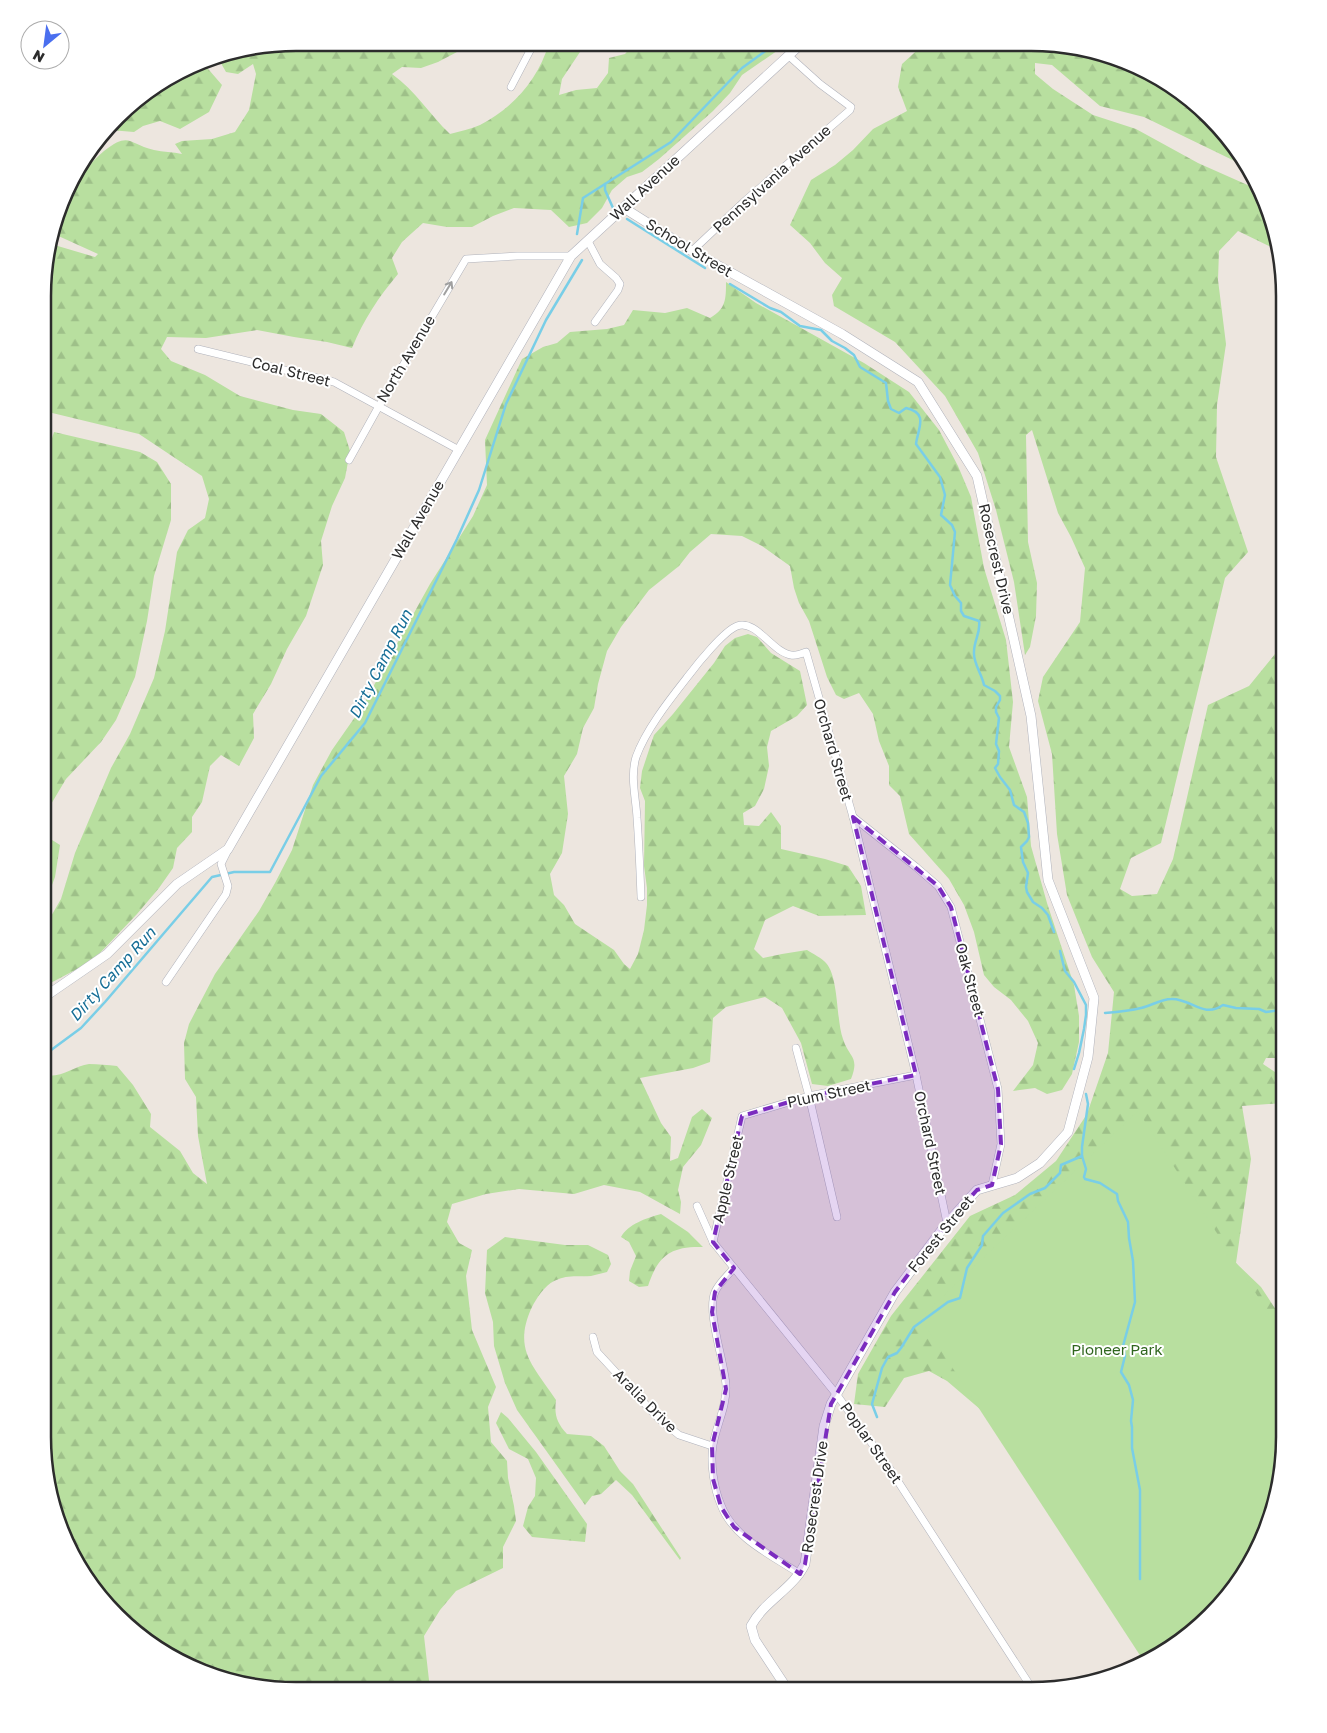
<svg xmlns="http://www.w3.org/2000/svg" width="1327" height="1733" font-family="'Golos Text',sans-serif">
  <defs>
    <pattern id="forest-firs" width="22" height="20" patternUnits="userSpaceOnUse" patternTransform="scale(1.25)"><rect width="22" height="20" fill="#b8df9f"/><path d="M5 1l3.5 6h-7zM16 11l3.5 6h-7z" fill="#9ec089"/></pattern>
  </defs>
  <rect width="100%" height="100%" fill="#ede6df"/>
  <g fill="url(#forest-firs)">
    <path d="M296 43H467L457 52 438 62 421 68 402 67 392 74C416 91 429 114 450 134 460 131 471 129 480 125 514 107 538 80 549 43H586L562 79 559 95 576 90 597 88 608 73 609 58 625 54 635 43 787 44 742 75 730 93 713 111 659 159 642 172 627 177 612 190 602 208 587 223 569 227 551 210 514 208 493 216 472 227H447L423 223 402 242 392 258 398 274C378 298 364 319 352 348L327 342 294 337 257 330 206 338 167 337 161 349 171 361 205 375 240 396 293 410 321 414 344 432 350 451 345 478 332 506 321 541 323 565 306 616 287 649 271 684 253 714 254 738 239 766 221 755 210 766 202 802 192 817V832L177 848 173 868 159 888 137 914 100 953 79 968 43 987V930L61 899 75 853 111 768 130 734 154 678 165 631 177 552 188 530 205 518 209 499 202 476 139 434 44 411 45 263 51 244 95 257 98 254 54 234 74 177C86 171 93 160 104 151 130 131 128 144 154 150 163 152 173 152 182 154L175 144 182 141 212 139 235 132 249 110 256 74 253 64 238 74 226 72 218 58 213 57Z"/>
    <path d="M924 44 1064 45 1128 62 1172 85 1222 129 1247 167 1144 117 1100 106 1052 65 1035 63V74L1053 89 1093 115 1136 129 1198 163 1261 191 1276 231 1279 251 1238 231 1219 251 1218 280 1226 344 1217 405 1216 457 1248 552 1225 578 1161 843 1131 858 1120 889 1132 896 1157 894 1173 859 1208 705 1249 686 1275 654 1284 682V1058H1266L1263 1064 1275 1072 1284 1074V1103L1242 1106 1251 1159 1236 1263 1261 1287 1284 1322V1454L1274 1502 1233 1587 1198 1627 1148 1661 1001 1427 947 1381 929 1371 904 1378 885 1407 854 1404 858 1374 891 1316 970 1216 1015 1195 1056 1161 1087 1114 1108 1053 1114 992 1092 957 1067 895 1057 834 1052 754 1038 701 1043 677 1080 622 1085 568 1071 537 1058 513 1032 430 1026 435 1028 542 1037 583 1036 616 1030 647 1025 655 1014 582 996 510 978 453 945 396 895 342 834 306 832 295 842 278 825 263 810 243 790 225 811 180 835 165 853 150 873 129 907 111 898 87 902 64Z"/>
    <path d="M203 63 222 85 209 112 180 129 160 121 143 126 134 132 110 130 108 131 125 110 152 92Z"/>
    <path d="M726 282 756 303 864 363 909 392 939 430 958 466 971 497 984 568 1006 640 1013 702 1009 747 1027 797 1031 846 1047 903 1074 985 1079 1016V1042L1072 1074 1062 1090 1047 1094 1035 1088 1013 1091 1033 1065 1038 1043 1028 1021 1011 1000 994 987 984 975 974 932 964 905 949 879 909 834 900 796 889 785V766L879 741 873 714 859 693 844 699 836 695 827 677 809 621 799 603 794 588 790 566 762 546 742 536 711 534 690 552 679 566 649 590 621 627 607 651 598 684 594 708 583 728 577 754 564 776 568 814 562 853 550 874 554 895 564 905 575 924 614 950 624 964 630 969 638 954 644 930 647 905V888L644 866 645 801 640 788 642 771 654 735 673 714 714 663 725 646 735 638 748 634 757 637 771 653 800 671 807 705 797 716 771 731 767 747 769 766 764 789 755 806 743 813 744 825 759 826 771 812 781 826V849L825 859 848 866 861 886 866 915 819 916 793 906 765 920 754 949 763 958 782 954 807 950C813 954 822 958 826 963 839 977 836 1020 843 1039 849 1058 860 1056 851 1079L828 1086 812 1084 801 1043 782 1008 765 997 726 1007 713 1018 710 1062 693 1068 640 1078 661 1123 671 1137 670 1161 678 1158 692 1117 702 1109 712 1118 701 1145 683 1167 678 1190 681 1202 680 1214 640 1192 604 1185 574 1194 519 1189 486 1194 452 1204 447 1222 459 1243 472 1250 466 1276 472 1330 496 1387 488 1407 491 1442 507 1461 508 1478 514 1506 516 1521 503 1547V1568L456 1591 440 1610 424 1636 430 1689 263 1688 199 1671 155 1648 106 1604 69 1549 51 1502 43 1437V1075C61 1079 74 1066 89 1064 98 1064 108 1065 117 1066L133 1085 151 1114 150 1127 180 1151 193 1173 207 1184 198 1136 196 1097 185 1079 184 1043 189 1024 215 974 259 911 275 883 292 850 313 785 332 750 362 707 430 584 473 516 487 485 485 440 522 359 543 347 557 343 570 332 607 329 624 325 633 310 665 313 687 308 710 318C726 309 726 299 726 282Z"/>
    <path d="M54 432 140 452 157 462 171 484V520L154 576 147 621 135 677 116 720 101 742 66 779 44 816V464Z"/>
    <path d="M44 828 49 838 60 845 55 877 43 909Z"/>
    <path d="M661 1214 688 1232 703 1247C670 1246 658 1256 648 1286L639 1287 629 1281 630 1271 636 1256 629 1242 621 1237C628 1224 647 1218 661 1214Z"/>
    <path d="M505 1237 565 1245H588L608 1255 611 1264 607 1272C602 1273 596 1275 591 1276 577 1277 568 1274 554 1281 545 1285 536 1299 532 1307 512 1350 534 1366 556 1400 554 1415 557 1423 567 1434L591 1436 604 1446 620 1471 633 1484 681 1558 680 1560 632 1495 616 1480 601 1494 592 1496 585 1505 517 1410 505 1383 494 1346 493 1322 485 1293 487 1250Z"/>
    <path d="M501 1412 508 1418 536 1452 587 1524 585 1542 532 1537 523 1526 528 1507 535 1496 536 1478 528 1459 509 1449 496 1423Z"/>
  </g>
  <path fill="#b8df9f" d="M1138 1111 1284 1337V1454L1271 1519 1242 1578 1198 1627 1145 1663 920 1318Z"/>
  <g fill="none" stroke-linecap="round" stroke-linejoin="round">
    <g stroke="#79cee7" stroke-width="2.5">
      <path d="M605 184V190L613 208"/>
      <path d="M627 219 705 268"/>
      <path d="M577 234 583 198 671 142 742 68 775 44"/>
      <path d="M730 284 770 308 781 312 800 326 821 330 832 341 845 348 854 355 860 367 886 383 888 401 891 409 899 413 906 408C929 413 918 428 916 444L940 477 945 495 941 515 952 525 955 532 950 585 955 596 961 603V611L964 616 979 621C981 633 974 640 974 652 973 663 982 674 984 685L995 691 1000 696V700L996 707V712L999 718 996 744 999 751 998 764 995 768 1000 777 1010 790 1014 805 1024 812 1028 823 1029 837 1027 841 1021 847 1023 862 1028 873 1026 887 1027 892 1033 902 1042 908 1048 915 1054 932"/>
      <path d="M1060 951 1065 971 1074 982 1086 1005V1015L1084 1029 1079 1053 1074 1069"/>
      <path d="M1105 1013C1117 1012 1129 1011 1141 1008 1151 1006 1161 999 1171 999 1191 998 1203 1019 1223 1005L1236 1008 1259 1009 1266 1012 1280 1010 1284 1017"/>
      <path d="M43 1056 81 1028 105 1002 212 877 234 872H270L321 776 365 723 457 539 479 490 506 404 546 320 582 260"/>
      <path d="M1086 1094 1088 1104 1082 1147V1156L1086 1169 1084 1177 1085 1179 1100 1183 1117 1194 1118 1201 1128 1222 1129 1238 1133 1261 1135 1302 1123 1346 1125 1356 1121 1372 1129 1385 1133 1400 1131 1421 1132 1427V1448L1140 1490V1579"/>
      <path d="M877 1417 872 1404 882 1368 888 1357 897 1353 901 1348 914 1327 948 1302 960 1298 967 1268 982 1245 983 1236 1003 1213 1030 1194 1045 1188 1060 1173 1061 1165 1082 1156"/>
    </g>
    <defs>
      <g id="street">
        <path d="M511 87 534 43"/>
        <path d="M588 241 600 264 616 278 620 284 618 290 595 322"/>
        <path d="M692 251 746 200 850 110 851 107 820 84 789 56"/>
        <path d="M198 349 334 382 459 450"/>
        <path d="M349 460 379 406 466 259 517 256H571"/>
        <path d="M853 817 916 867 938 886 951 907 998 1089 1001 1144 992 1185"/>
        <path d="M641 897C640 871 639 844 637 818 636 798 630 777 636 757 646 729 671 698 689 675 698 663 724 631 737 626 756 619 772 652 791 655 796 656 801 654 806 652L853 817 916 1075 947 1223"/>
        <path d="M166 982 226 894 228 886 221 864 228 850"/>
        <path d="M796 1048 809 1096 837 1217"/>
        <path d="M697 1206 713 1242 837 1395 888 1466 1033 1690"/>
        <path d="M713 1242 742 1116 809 1096 916 1075"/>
        <path d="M734 1268C728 1275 718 1284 715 1292 706 1312 725 1362 726 1386 727 1406 716 1426 713 1445 710 1463 714 1489 721 1505 733 1538 773 1556 800 1574"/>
        <path d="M593 1337 597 1352 659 1419 679 1435 712 1446"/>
      </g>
      <g id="secondary">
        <path d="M624 208 692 251 842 334 918 382 977 476 1031 716 1048 880 1094 998 1088 1057 1068 1132 1040 1163 1017 1178 977 1190 947 1223 895 1292 831 1404 824 1426 805 1564C793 1589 764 1601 751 1626L755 1640 788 1690"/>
        <path d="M43 998 107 954 177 884 228 849 571 256 801 44"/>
      </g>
    </defs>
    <use href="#street" stroke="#b0b2bb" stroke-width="8"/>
    <use href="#secondary" stroke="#b0b2bb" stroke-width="10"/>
    <use href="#street" stroke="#fff" stroke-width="7"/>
    <use href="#secondary" stroke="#fff" stroke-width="9"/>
  </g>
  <defs><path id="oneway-shaft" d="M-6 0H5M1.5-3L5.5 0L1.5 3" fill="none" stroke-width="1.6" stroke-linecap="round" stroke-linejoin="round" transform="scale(1.25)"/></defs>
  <use stroke="#a0a0a0" href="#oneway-shaft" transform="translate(448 288) rotate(-59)"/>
  <path fill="#7b2cbf" fill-opacity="0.2" stroke="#7b2cbf" stroke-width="4" stroke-dasharray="10 6" stroke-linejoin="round" d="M853 817 938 886 951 907 998 1089 1001 1144 992 1185 977 1190 947 1223 895 1292 831 1404 805 1564 800 1574 734 1527 721 1507 713 1479 712 1446 726 1389 712 1312 715 1292 734 1268 713 1242 742 1116 809 1096 916 1075Z"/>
  <g text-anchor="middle" stroke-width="4" stroke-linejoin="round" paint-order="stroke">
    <g font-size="15" fill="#2c2c2c" stroke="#fff">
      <text transform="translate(772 179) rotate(-42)" y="5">Pennsylvania Avenue</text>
      <text transform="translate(645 188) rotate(-43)" y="5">Wall Avenue</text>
      <text transform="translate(689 248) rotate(31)" y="5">School Street</text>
      <text transform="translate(406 359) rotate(-59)" y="5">North Avenue</text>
      <text transform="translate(291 372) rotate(14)" y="5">Coal Street</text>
      <text transform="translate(418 520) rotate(-60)" y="5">Wall Avenue</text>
      <text transform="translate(996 559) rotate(77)" y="5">Rosecrest Drive</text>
      <text transform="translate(833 750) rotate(74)" y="5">Orchard Street</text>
      <text transform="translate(970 980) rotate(75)" y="5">Oak Street</text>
      <text transform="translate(829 1094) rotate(-12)" y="5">Plum Street</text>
      <text transform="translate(930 1143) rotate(78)" y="5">Orchard Street</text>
      <text transform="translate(728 1179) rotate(-77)" y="5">Apple Street</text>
      <text transform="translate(941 1234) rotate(-51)" y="5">Forest Street</text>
      <text transform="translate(645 1401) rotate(45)" y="5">Aralia Drive</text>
      <text transform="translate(871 1443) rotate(55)" y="5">Poplar Street</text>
      <text transform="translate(815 1497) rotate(-82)" y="5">Rosecrest Drive</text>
    </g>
    <g font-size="15" fill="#30661f" stroke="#fff">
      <text x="1117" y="1355">Pioneer Park</text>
    </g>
    <g font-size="16" font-style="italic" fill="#166e96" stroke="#fff">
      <text transform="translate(380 664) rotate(-63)" y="6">Dirty Camp Run</text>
      <text transform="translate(112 974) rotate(-48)" y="6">Dirty Camp Run</text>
    </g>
  </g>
  <path d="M0 0H1327V1733H0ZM296 51H1031A245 245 0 0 1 1276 296V1437A245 245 0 0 1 1031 1682H296A245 245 0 0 1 51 1437V296A245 245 0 0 1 296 51Z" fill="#fff" fill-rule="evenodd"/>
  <path fill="none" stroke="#2c2c2c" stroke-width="2.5" d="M296 51H1031A245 245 0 0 1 1276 296V1437A245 245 0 0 1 1031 1682H296A245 245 0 0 1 51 1437V296A245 245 0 0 1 296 51Z"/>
  <g transform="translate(45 45) rotate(209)"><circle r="24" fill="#ffffff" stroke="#ababab"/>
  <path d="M0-4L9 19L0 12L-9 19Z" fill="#4a6fef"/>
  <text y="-8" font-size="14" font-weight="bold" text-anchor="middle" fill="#2c2c2c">N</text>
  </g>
</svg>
